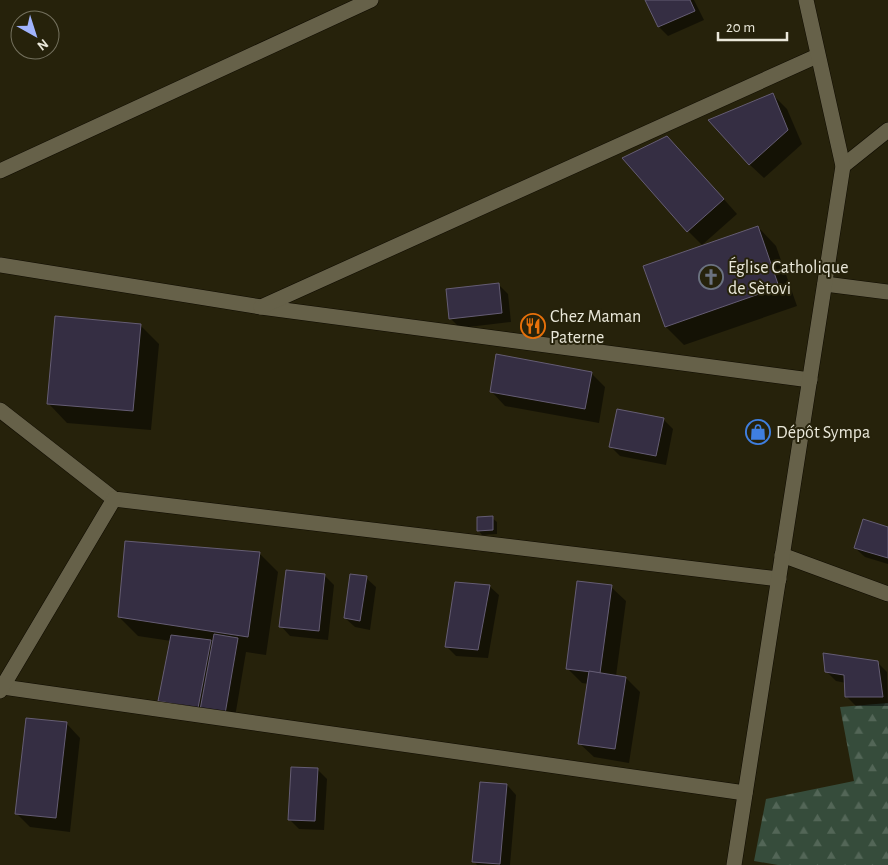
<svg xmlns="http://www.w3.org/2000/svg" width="888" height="865" font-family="'Alegreya Sans',sans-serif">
  <defs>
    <pattern id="forest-firs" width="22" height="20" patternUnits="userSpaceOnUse" patternTransform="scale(1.25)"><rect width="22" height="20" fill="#364c3b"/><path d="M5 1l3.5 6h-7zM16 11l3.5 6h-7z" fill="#536657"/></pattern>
  </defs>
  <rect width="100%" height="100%" fill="#26220b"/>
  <path fill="url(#forest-firs)" d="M888 703V865H778L754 861 766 799 854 781 840 707Z"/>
  <g fill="#0007" fill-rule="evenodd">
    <path d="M648 0H694L704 20 668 36 659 27 647 1Z"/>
    <path d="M773 95 787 109 802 144 764 178 749 164Z"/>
    <path d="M682 152 737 214 702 245 688 231Z"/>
    <path d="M758 227 776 246 797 306 684 345 666 327Z"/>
    <path d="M498 284 508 294 511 322 460 328 450 318Z"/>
    <path d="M140 325 159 344 151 430 67 423 49 404Z"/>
    <path d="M591 373 605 387 599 423 505 406 491 391Z"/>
    <path d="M663 419 673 429 666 465 620 456 610 446Z"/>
    <path d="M492 518 497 522V534L482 535 478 530Z"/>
    <path d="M888 528V564L865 557 855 548Z"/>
    <path d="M259 553 278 572 266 655 246 652 234 723 174 715 160 700 171 641 138 636 119 617ZM174 702 204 708V710L174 705Z"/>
    <path d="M324 575 334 585 328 640 290 636 281 626Z"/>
    <path d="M366 578 376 587 370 630 355 627 345 618Z"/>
    <path d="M489 586 499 595 488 658 456 656 446 646Z"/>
    <path d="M611 587 626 601 616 676 626 678 640 692 629 763 594 757 579 743 589 684 582 683 567 668Z"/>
    <path d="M877 662 887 672 888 706H856L846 696V683L836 681 826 671Z"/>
    <path d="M66 723 80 738 70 832 30 827 16 813Z"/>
    <path d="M317 769 327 779 324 830 299 829 290 820Z"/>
    <path d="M507 785 516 795 510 865H477L474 861Z"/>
  </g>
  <g fill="#352e43" stroke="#655d74">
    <path d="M645 0H690L695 11 658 27Z"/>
    <path d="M773 93 788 130 749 165 708 120Z"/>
    <path d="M667 136 724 199 687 232 622 158Z"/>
    <path d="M758 226 779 287 665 327 643 266Z"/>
    <path d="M499 283 502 313 449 319 446 289Z"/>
    <path d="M55 316 141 324 133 411 47 404Z"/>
    <path d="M496 354 592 372 585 409 490 392Z"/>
    <path d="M617 409 664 418 656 456 609 447Z"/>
    <path d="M493 516V530L477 531V517Z"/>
    <path d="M863 519 888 527V558L854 548Z"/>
    <path d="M125 541 260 552 248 637 118 617Z"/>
    <path d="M286 570 325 574 319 631 279 627Z"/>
    <path d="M350 574 367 576 360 621 344 618Z"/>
    <path d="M577 581 612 585 600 673 566 669Z"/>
    <path d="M455 582 490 585 478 650 445 647Z"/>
    <path d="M214 634 238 638 225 714 200 710Z"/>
    <path d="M171 635 211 640 198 708 158 701Z"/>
    <path d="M823 653 878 661 883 697H845L844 675 825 672Z"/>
    <path d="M589 671 626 677 615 749 578 744Z"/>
    <path d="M26 718 67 722 56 818 15 814Z"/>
    <path d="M291 767 318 768 315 821 288 820Z"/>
    <path d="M480 782 507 784 500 864 472 862Z"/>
  </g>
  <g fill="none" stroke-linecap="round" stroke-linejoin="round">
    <defs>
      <g id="street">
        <path d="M843 166 888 130"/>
        <path d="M0 171 371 0"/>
        <path d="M0 265 261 307 810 380"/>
        <path d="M825 284 888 292"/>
        <path d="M261 307 817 56"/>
        <path d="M0 410 114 499 779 579"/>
        <path d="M782 555 888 594"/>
        <path d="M0 685 3 687 745 793"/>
        <path d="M0 691 114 499"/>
        <path d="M734 865 843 166 806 0"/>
      </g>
    </defs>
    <use href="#street" stroke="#0f0b00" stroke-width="16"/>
    <use href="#street" stroke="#666149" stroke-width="15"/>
  </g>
  <defs>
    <symbol id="church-ring" viewBox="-11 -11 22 22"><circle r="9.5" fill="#26220b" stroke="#6b7280" stroke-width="1.5"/><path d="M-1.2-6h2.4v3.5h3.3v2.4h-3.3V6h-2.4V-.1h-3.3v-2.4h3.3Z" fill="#6b7280"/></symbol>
    <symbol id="restaurant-ring" viewBox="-11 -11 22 22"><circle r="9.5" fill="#26220b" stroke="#e8710a" stroke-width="1.5"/><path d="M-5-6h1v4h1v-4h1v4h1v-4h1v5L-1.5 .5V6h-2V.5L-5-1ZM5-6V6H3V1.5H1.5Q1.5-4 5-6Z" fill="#e8710a"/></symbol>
    <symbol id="shop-ring" viewBox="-11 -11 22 22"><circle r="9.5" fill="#26220b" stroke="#3f7fe0" stroke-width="1.5"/><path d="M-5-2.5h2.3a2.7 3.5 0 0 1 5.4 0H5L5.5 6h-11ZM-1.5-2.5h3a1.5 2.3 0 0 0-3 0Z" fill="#3f7fe0"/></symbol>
  </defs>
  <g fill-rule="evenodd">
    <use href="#church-ring" x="697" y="263" width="28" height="28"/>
    <use href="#restaurant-ring" x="519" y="312" width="28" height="28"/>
    <use href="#shop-ring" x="744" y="418" width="28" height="28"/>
  </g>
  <g text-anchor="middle" stroke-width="4" stroke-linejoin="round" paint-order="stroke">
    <g font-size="18" fill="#eae8da" stroke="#26220b" text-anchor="start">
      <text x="728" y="273">Église Catholique<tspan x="728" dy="21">de Sètovi</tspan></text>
      <text x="550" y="322">Chez Maman<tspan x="550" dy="21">Paterne</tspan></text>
      <text x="776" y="438">Dépôt Sympa</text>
    </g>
  </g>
  <g transform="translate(35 35) rotate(141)"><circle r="24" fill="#26220b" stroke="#74715e"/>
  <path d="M0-4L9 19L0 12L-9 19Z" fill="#a0b3fd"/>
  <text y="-8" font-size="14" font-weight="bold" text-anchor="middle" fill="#eae8da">N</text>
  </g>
  <path d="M718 32v8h69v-8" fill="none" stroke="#eae8da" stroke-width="2.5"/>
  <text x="726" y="32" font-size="15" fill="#eae8da" stroke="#26220b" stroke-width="4" paint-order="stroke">20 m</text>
</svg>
